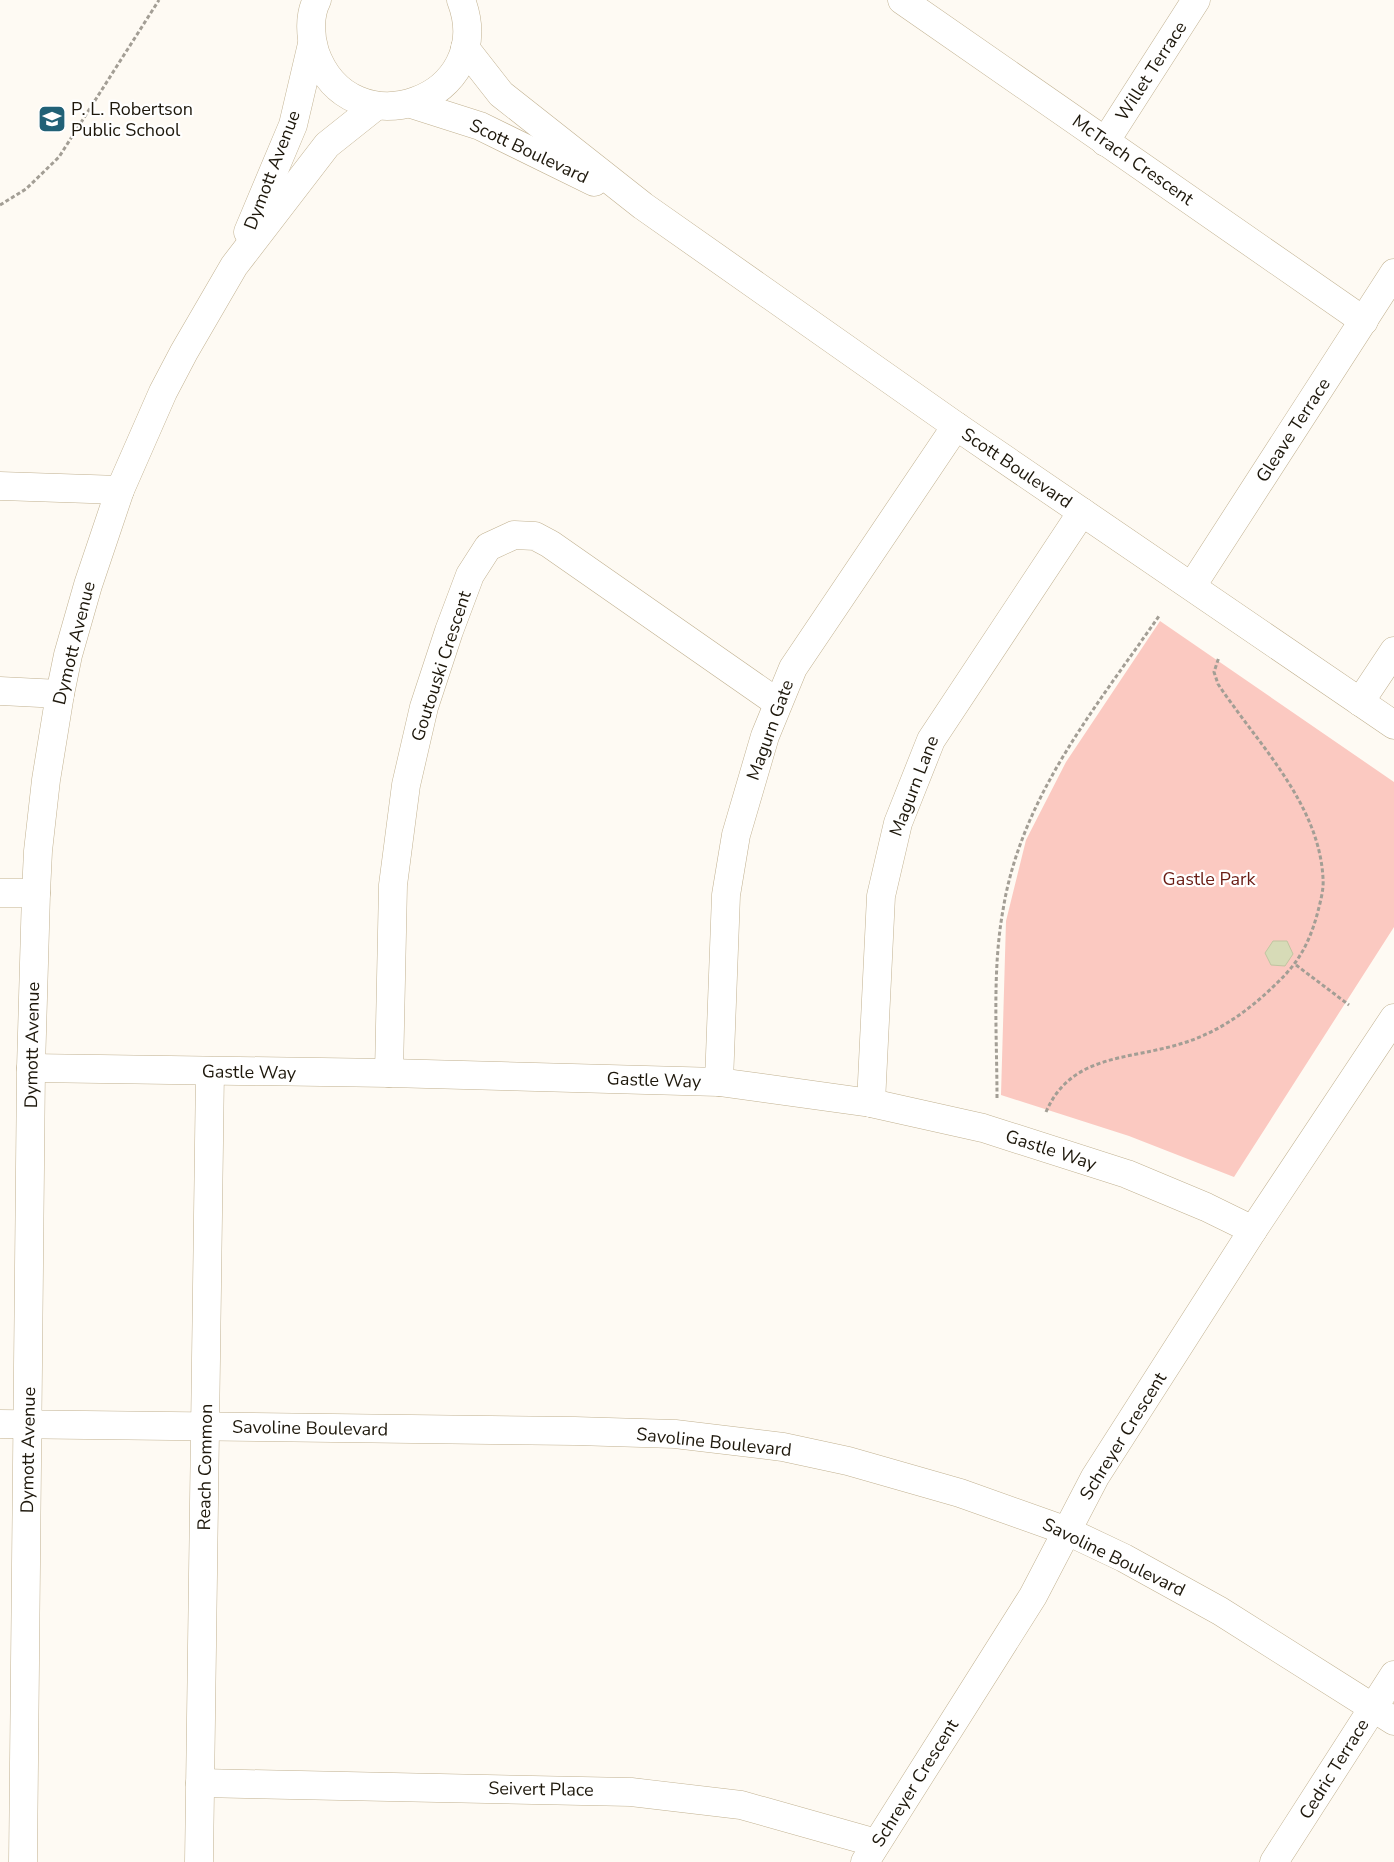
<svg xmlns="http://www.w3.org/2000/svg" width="1394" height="1862" font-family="'Nunito Sans',sans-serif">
  <rect width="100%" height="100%" fill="#fefaf3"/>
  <path fill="#fbc9c1" d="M1160 621 1394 782V927L1234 1177 1129 1136 1001 1095 1006 921 1026 840 1066 762Z"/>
  <path fill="#d7dbb7" stroke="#c1c5a1" d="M1273 941H1287L1293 954 1285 966 1271 965 1265 953Z"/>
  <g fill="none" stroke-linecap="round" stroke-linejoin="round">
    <defs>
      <g id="minor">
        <path d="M317 0C309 15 310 36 315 52 351 153 499 99 461 0"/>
        <path d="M902 0 1364 321"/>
        <path d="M465 48 501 94 643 206 956 426 1394 725"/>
        <path d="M411 104 480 126 594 182"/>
        <path d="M1105 142 1196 0"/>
        <path d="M248 232 293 125 312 44"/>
        <path d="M0 486 120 490"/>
        <path d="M1192 586 1394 273"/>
        <path d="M0 691 60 694"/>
        <path d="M1360 702 1394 651"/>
        <path d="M0 893H36"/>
        <path d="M31 1068 389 1073 719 1082 871 1103 983 1128 1127 1174 1206 1207 1253 1230"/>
        <path d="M389 1073 393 885 406 785 424 707 449 631 470 575 488 547 514 535 535 536 550 544 778 703"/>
        <path d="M719 1082 726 895 736 835 765 736 793 668 956 426"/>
        <path d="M871 1103 881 896 898 823 931 740 1082 512"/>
        <path d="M0 1424 575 1431 675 1434 783 1447 848 1461 960 1493 1067 1531 1124 1558 1220 1611 1394 1721"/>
        <path d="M200 1783 631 1792 741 1805 876 1843"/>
        <path d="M23 1862 31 1068 36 893 38 851 46 780 60 694 68 655 88 585 120 490 163 392 184 352 234 266 327 145 376 106"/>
        <path d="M199 1862 210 1071"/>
        <path d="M865 1862 1033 1596 1095 1477 1253 1230 1394 1018"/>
        <path d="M1274 1862 1394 1675"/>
      </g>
    </defs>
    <use href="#minor" stroke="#c1b190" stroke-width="29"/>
    <g stroke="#a39e95" stroke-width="3" stroke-dasharray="4 2.5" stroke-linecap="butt">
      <path d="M0 205 26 189 59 157 159 0"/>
      <path d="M1296 965 1349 1005"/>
      <path d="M997 1098C997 1036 992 971 1003 910 1021 797 1096 707 1159 616"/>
      <path d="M1046 1112C1071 1054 1128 1060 1180 1044 1218 1033 1250 1010 1278 982 1299 962 1309 943 1317 915 1320 903 1324 890 1323 878 1319 803 1257 743 1218 684L1214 672 1219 657"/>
    </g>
    <use href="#minor" stroke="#fff" stroke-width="28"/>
  </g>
  <defs>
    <symbol id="school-square" viewBox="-11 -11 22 22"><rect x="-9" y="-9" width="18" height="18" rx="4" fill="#216176" stroke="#fff"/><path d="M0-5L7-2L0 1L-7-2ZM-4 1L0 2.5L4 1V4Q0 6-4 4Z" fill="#fff"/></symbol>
  </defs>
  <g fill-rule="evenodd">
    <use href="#school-square" x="36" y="103" width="32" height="32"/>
  </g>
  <g text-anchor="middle" stroke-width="4.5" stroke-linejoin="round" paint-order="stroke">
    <g font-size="18" fill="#1e180c" stroke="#fff">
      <text transform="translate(1151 71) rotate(-57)" y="6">Willet Terrace</text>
      <text transform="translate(529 151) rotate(25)" y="6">Scott Boulevard</text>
      <text transform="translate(1133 160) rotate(35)" y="6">McTrach Crescent</text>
      <text transform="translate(272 170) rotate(-69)" y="6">Dymott Avenue</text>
      <text transform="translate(1293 430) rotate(-57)" y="6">Gleave Terrace</text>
      <text transform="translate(1017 468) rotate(34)" y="6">Scott Boulevard</text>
      <text transform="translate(74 643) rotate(-76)" y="6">Dymott Avenue</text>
      <text transform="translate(441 666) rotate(-72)" y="6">Goutouski Crescent</text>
      <text transform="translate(770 730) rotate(-70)" y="6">Magurn Gate</text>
      <text transform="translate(914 786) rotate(-69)" y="6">Magurn Lane</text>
      <text transform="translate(32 1045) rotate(-89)" y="6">Dymott Avenue</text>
      <text transform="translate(249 1072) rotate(1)" y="6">Gastle Way</text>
      <text transform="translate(654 1080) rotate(2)" y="6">Gastle Way</text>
      <text transform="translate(1051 1150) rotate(18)" y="6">Gastle Way</text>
      <text transform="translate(310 1428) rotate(1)" y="6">Savoline Boulevard</text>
      <text transform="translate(1123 1436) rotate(-58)" y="6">Schreyer Crescent</text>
      <text transform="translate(714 1442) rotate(6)" y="6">Savoline Boulevard</text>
      <text transform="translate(28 1450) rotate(-89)" y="6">Dymott Avenue</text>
      <text transform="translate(205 1467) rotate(-89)" y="6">Reach Common</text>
      <text transform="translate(1114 1557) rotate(26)" y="6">Savoline Boulevard</text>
      <text transform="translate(1334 1769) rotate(-58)" y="6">Cedric Terrace</text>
      <text transform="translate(915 1783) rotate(-58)" y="6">Schreyer Crescent</text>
      <text transform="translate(541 1789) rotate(1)" y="6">Seivert Place</text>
    </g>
    <g font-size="18" fill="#1e180c" stroke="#fff" text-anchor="start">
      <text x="71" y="115">P. L. Robertson<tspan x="71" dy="21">Public School</tspan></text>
    </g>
    <g font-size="18" fill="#6a1d15" stroke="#fff">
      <text x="1209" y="885">Gastle Park</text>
    </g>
  </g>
</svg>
